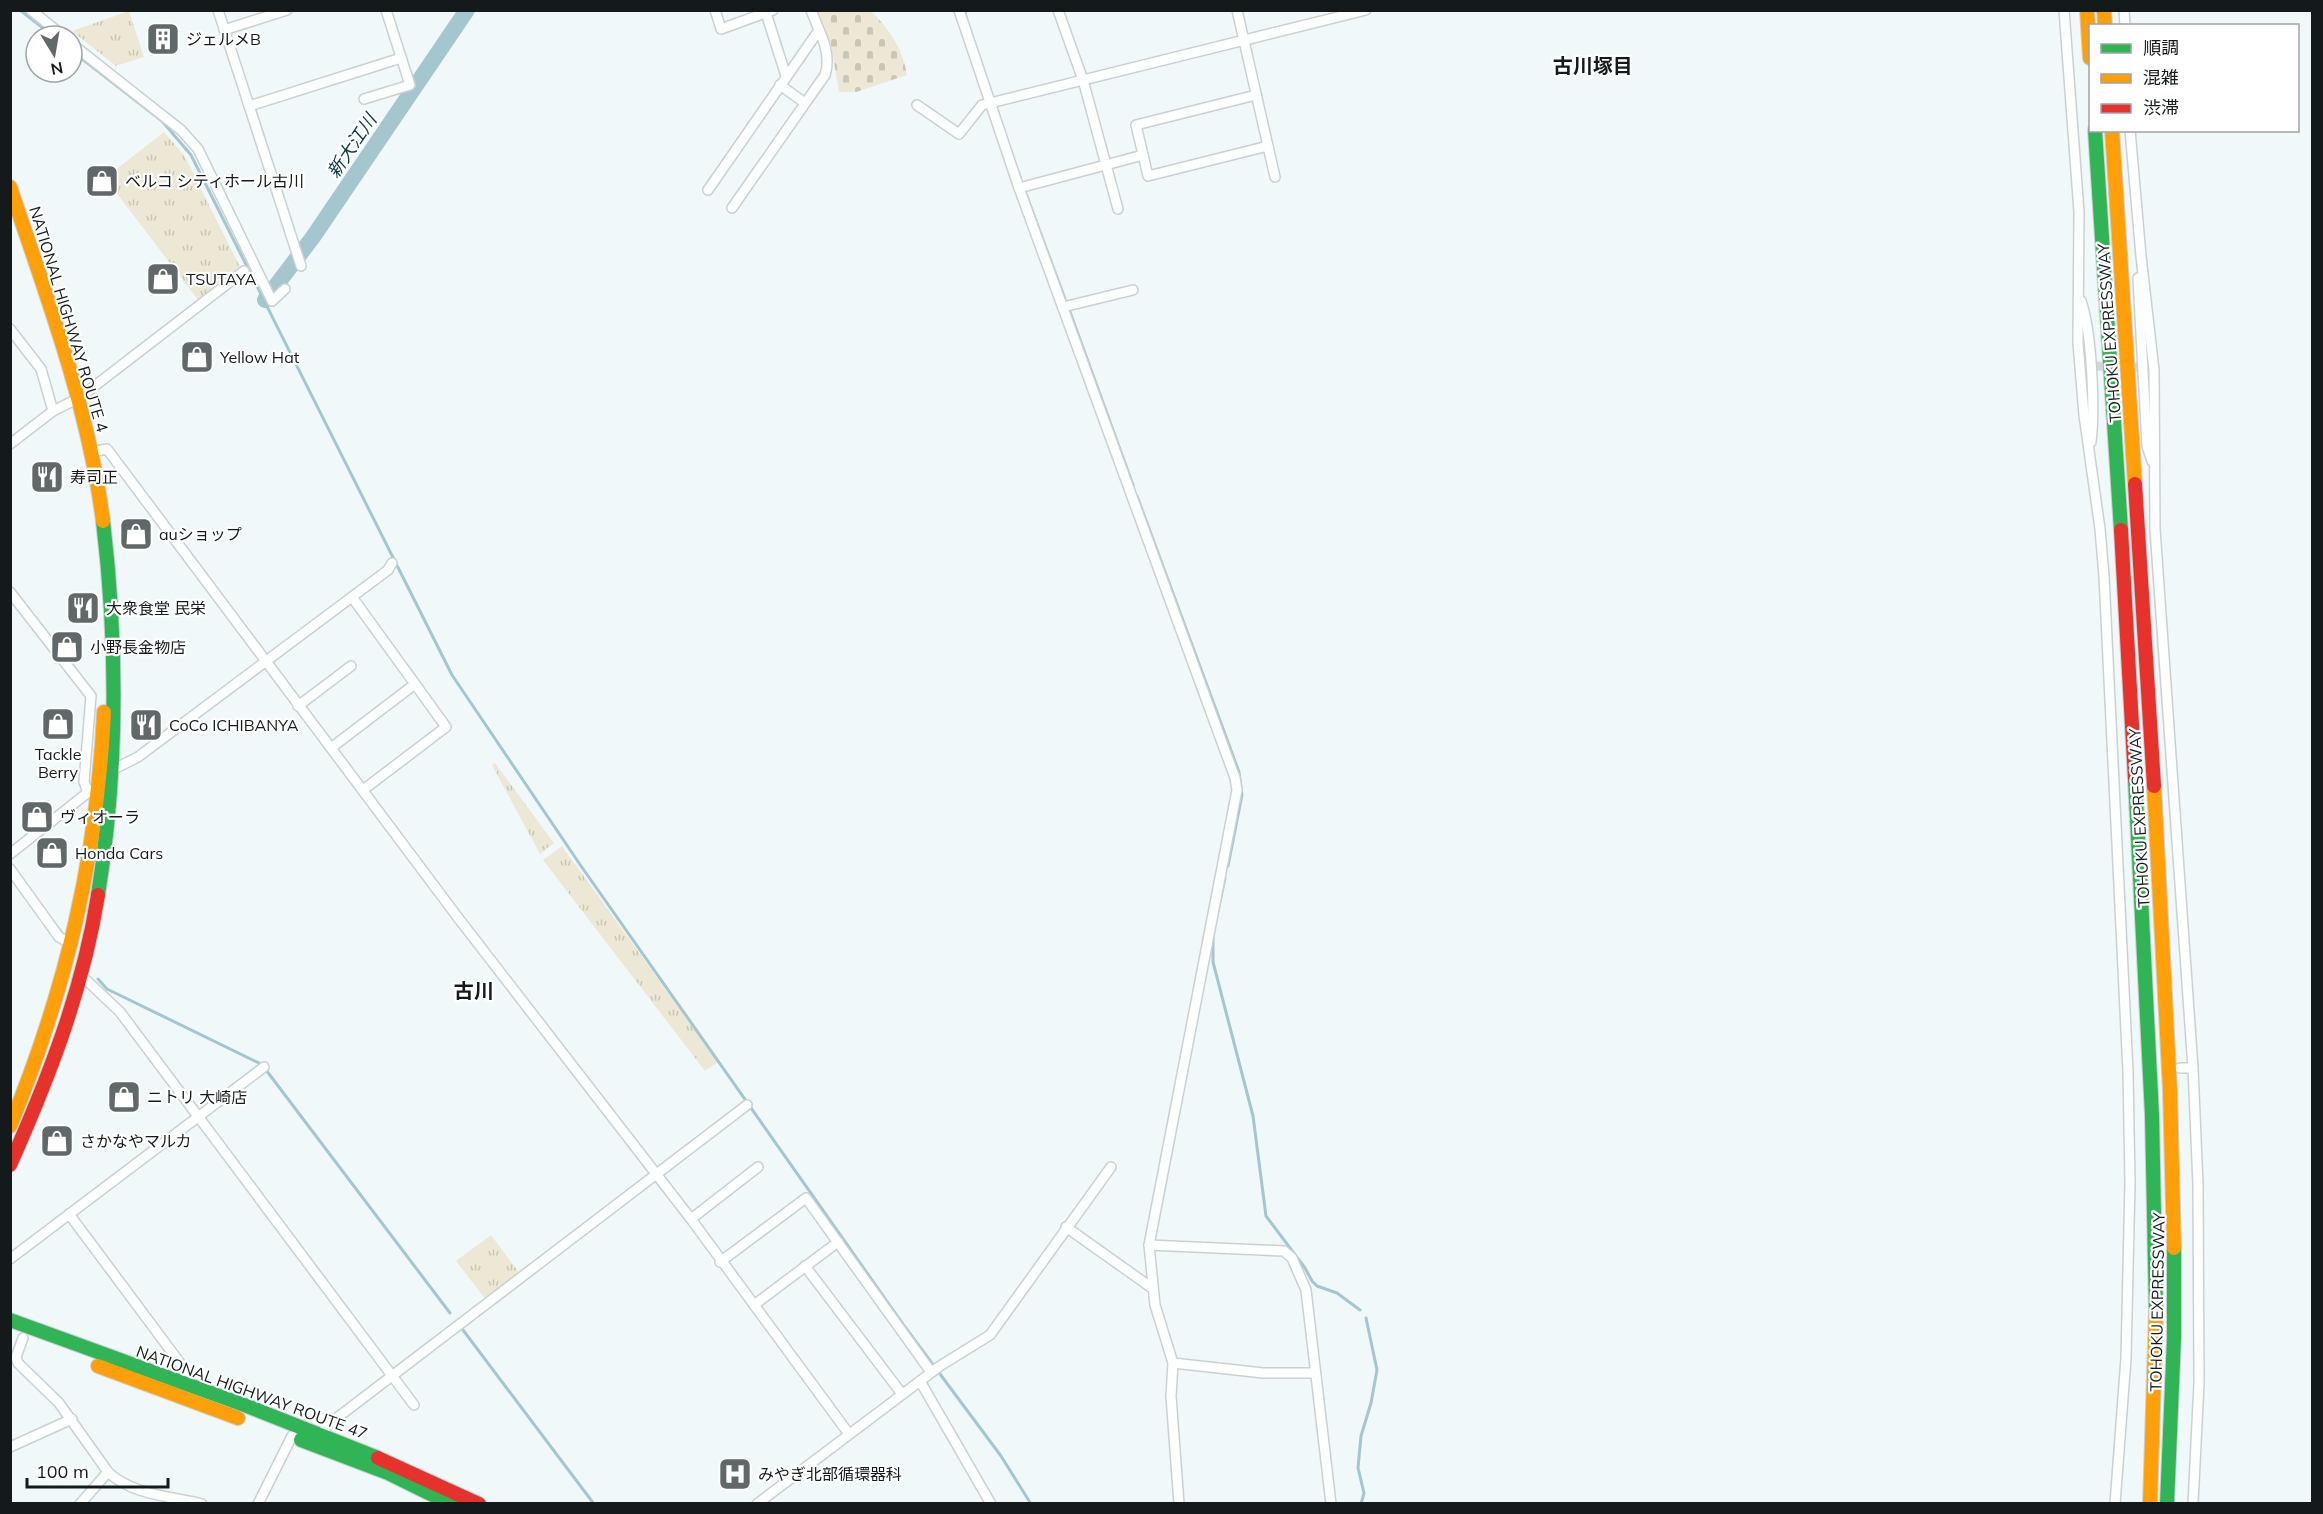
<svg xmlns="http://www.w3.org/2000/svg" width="2323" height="1514" font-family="Mulish,'Noto Sans JP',sans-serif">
  <defs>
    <pattern id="grass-tufts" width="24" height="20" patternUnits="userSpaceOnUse" patternTransform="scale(1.5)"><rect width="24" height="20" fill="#ece8d5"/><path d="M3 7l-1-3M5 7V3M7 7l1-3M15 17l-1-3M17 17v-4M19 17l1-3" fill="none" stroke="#cac6b6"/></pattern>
    <pattern id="cemetery-stones" width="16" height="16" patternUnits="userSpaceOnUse" patternTransform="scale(1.5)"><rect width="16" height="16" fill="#ece8d5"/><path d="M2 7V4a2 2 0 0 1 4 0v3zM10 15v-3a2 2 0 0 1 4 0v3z" fill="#cac6b6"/></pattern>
  </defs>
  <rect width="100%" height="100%" fill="#f1f8fa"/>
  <g fill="url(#grass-tufts)">
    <path d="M129 11 144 57 116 66 72 31Z"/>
    <path d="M164 132 184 155 240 267 198 300 105 178Z"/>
    <path d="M495 763 554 843 540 854 492 765Z"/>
    <path d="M562 846 718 1062 705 1071 543 860Z"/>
    <path d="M491 1235 521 1275 487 1301 456 1261Z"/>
  </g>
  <path fill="url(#cemetery-stones)" d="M818 11H871C890 30 903 49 907 75L856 92H839L831 45Z"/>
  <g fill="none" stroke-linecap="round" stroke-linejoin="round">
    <g stroke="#a3c6cf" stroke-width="3">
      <path d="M20 10 53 36"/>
      <path d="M965 10 966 18"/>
      <path d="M72 51 162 121 191 155 452 675 581 866 905 1327 1001 1456 1031 1504"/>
      <path d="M1016 167 1020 176"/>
      <path d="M1026 194 1065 299"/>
      <path d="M1070 312 1133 485"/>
      <path d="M1137 496 1239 772 1242 795 1228 866"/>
      <path d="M1216 920 1225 878"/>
      <path d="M55 924 61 932"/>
      <path d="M1213 938V962L1253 1116 1266 1216 1305 1268 1312 1281 1317 1286 1337 1293 1360 1310"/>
      <path d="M98 979 107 989 261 1064"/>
      <path d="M266 1070 450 1313"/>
      <path d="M463 1330 594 1504"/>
      <path d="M1361 1504 1364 1493 1358 1468 1361 1436 1371 1403 1377 1370 1366 1318"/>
    </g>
    <path stroke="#a3c6cf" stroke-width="16" d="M265 300 313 237 467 10"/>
    <path stroke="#d0d7d9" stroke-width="9" stroke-dasharray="9 4.5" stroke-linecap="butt" d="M2094 366 2137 367"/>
    <defs>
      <g id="street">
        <path d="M31 10 63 36"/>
        <path d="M218 10 301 266"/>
        <path d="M715 10 721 29 773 10"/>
        <path d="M959 10 1019 188 1235 778 1237 790 1149 1245 1155 1305 1173 1363 1171 1396 1179 1504"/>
        <path d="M1058 10 1083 80 1118 209"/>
        <path d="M1237 10 1275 177"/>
        <path d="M2064 10 2079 212 2078 343 2084 415 2100 529 2104 576 2128 1072 2130 1182 2126 1358 2115 1504"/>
        <path d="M2124 10 2125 26"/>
        <path d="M766 13 786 76"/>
        <path d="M224 30 287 10"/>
        <path d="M72 44 181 130 198 149 272 301 285 289"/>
        <path d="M780 85 805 103"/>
        <path d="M1256 95 1136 125 1148 176 1268 146"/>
        <path d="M364 99 410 85 386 10"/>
        <path d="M917 105 959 134 982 105 1366 10"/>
        <path d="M249 106 401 58"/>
        <path d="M2130 130 2141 256 2154 370 2155 529 2193 1068 2198 1185 2199 1383 2193 1504"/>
        <path d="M1019 188 1143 155"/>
        <path d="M708 190 819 30 811 10"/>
        <path d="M732 208 825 75C830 60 826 45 819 30"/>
        <path d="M2138 278 2147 446 2152 461"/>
        <path d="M2081 301C2092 333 2095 408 2091 442"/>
        <path d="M1063 307 1133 290"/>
        <path d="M10 329 41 369 53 411"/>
        <path d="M10 444 53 411 79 398 244 271"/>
        <path d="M92 452 107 449 459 919 691 1219 849 1434"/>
        <path d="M10 592 91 696 84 782 88 792"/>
        <path d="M352 597 415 684"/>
        <path d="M298 706 351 666"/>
        <path d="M331 748 415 684 446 727 363 790"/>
        <path d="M114 769 138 757 388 570 392 563"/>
        <path d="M10 854 91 790"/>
        <path d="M10 869 59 937 70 943"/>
        <path d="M82 976 120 1012 414 1405"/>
        <path d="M2180 1068H2193"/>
        <path d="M69 1214 183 1367 189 1383"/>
        <path d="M691 1219 758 1167"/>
        <path d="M1066 1227 1152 1288"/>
        <path d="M1149 1245 1284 1251 1292 1258 1306 1290 1331 1504"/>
        <path d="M10 1259 264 1067"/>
        <path d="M720 1262 806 1198 931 1372"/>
        <path d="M805 1266 902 1394"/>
        <path d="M754 1305 838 1242"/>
        <path d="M23 1338 16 1357 18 1363 59 1403 108 1472C132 1495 170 1496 202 1504"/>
        <path d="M1173 1363 1263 1373H1315"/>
        <path d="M920 1381 991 1504"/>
        <path d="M324 1435 325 1427 747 1105"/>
        <path d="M10 1447 72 1419"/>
        <path d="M80 1504 108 1472"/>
        <path d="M258 1504 292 1436"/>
        <path d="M757 1504 940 1366 990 1335 1111 1167"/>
      </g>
      <g id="fast">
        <path d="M2095 130 2121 530"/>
        <path d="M2135 779 2152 1115 2156 1312"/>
        <path d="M98 895C118 770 118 647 103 521"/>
        <path d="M10 1320 247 1406 378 1458"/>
        <path d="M301 1440 388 1473 451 1504"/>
        <path d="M2167 1504 2174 1338V1248"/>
      </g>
      <g id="slow">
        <path d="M2087 10 2090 58"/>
        <path d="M2104 10 2105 26"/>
        <path d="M2112 130 2135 484"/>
        <path d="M10 187C47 297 88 405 103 521"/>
        <path d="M2154 786 2170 1090 2174 1248"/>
        <path d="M10 1126C66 990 97 859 104 712"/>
        <path d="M98 1366 238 1418"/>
        <path d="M2150 1504 2156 1312"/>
      </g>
      <g id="jam">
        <path d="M2135 484 2154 786"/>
        <path d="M2121 530 2135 779"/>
        <path d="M10 1165C49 1077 83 990 98 895"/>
        <path d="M378 1458 479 1504"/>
      </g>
    </defs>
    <use href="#street" stroke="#cbd1d2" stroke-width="12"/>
    <use href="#fast" stroke="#cbd1d2" stroke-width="16"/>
    <use href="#slow" stroke="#cbd1d2" stroke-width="16"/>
    <use href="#jam" stroke="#cbd1d2" stroke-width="16"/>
    <use href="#street" stroke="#fdfefe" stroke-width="9"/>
    <use href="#fast" stroke="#30b455" stroke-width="14"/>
    <use href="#slow" stroke="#ff9f0a" stroke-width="14"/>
    <use href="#jam" stroke="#e5322d" stroke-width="14"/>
  </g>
  <defs>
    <symbol id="building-square" viewBox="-11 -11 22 22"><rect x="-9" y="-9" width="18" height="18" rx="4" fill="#616869" stroke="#fff"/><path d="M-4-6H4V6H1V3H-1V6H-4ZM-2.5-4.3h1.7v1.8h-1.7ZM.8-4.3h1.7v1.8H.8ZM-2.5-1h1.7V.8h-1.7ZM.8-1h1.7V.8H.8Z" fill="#fff"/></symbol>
    <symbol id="shop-square" viewBox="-11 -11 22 22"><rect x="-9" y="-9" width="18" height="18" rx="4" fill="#616869" stroke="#fff"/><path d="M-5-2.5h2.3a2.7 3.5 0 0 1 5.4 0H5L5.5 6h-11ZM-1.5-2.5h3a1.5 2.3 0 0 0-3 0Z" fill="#fff"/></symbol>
    <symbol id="restaurant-square" viewBox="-11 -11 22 22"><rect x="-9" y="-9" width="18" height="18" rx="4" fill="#616869" stroke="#fff"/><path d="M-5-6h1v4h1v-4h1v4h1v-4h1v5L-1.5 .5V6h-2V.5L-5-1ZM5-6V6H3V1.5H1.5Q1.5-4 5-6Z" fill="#fff"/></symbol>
    <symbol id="hospital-square" viewBox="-11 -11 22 22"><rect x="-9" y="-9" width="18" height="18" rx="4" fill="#616869" stroke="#fff"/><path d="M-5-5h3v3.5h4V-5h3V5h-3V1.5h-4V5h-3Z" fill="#fff"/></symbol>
  </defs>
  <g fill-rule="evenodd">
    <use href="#building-square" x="144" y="20" width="38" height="38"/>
    <use href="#shop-square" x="83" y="162" width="38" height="38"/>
    <use href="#shop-square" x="144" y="260" width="38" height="38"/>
    <use href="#shop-square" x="178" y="338" width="38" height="38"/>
    <use href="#restaurant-square" x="28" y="458" width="38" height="38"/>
    <use href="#shop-square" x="117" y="515" width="38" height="38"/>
    <use href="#restaurant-square" x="64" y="589" width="38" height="38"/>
    <use href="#shop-square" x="48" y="628" width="38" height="38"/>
    <use href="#shop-square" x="39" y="705" width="38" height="38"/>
    <use href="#restaurant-square" x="127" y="706" width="38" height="38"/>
    <use href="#shop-square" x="18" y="798" width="38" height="38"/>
    <use href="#shop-square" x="33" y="834" width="38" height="38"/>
    <use href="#shop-square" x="105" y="1078" width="38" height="38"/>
    <use href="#shop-square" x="38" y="1122" width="38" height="38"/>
    <use href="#hospital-square" x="716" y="1455" width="38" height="38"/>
  </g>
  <g text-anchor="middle" stroke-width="4.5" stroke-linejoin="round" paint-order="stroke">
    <g font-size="16" fill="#141a1b" stroke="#fff" text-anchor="start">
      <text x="186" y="45">ジェルメB</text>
      <text x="125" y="187">ベルコ シティホール古川</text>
      <text x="186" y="285">TSUTAYA</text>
      <text x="220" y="363">Yellow Hat</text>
      <text x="70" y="483">寿司正</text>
      <text x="159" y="540">auショップ</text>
      <text x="106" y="614">大衆食堂 民栄</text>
      <text x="90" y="653">小野長金物店</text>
      <text x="169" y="731">CoCo ICHIBANYA</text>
      <text x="58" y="760" text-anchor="middle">Tackle<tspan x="58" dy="18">Berry</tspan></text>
      <text x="60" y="823">ヴィオーラ</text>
      <text x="75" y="859">Honda Cars</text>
      <text x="147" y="1103">ニトリ 大崎店</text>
      <text x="80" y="1147">さかなやマルカ</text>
      <text x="758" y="1480">みやぎ北部循環器科</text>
    </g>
    <g font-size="16" fill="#141a1b" stroke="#fff">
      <text transform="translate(69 319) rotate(73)" y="6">NATIONAL HIGHWAY ROUTE 4</text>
      <text transform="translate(2109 333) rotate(-94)" y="6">TOHOKU EXPRESSWAY</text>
      <text transform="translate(2139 818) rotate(-93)" y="6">TOHOKU EXPRESSWAY</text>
      <text transform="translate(2157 1302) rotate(-89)" y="6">TOHOKU EXPRESSWAY</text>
      <text transform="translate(252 1392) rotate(20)" y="6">NATIONAL HIGHWAY ROUTE 47</text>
    </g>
    <g font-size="18" font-style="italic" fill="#0b3a42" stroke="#fff">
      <text transform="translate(352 146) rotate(-56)" y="6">新大江川</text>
    </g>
    <g font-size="20" font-weight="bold" fill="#141a1b" stroke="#fff">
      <text x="1593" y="73">古川塚目</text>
      <text x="474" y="998">古川</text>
    </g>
  </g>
  <rect width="2323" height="1514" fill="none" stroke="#141a1b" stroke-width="24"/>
  <rect x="2089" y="24" width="210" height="108" fill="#ffffff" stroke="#a1a3a4" stroke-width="1.5"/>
  <rect x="2101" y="44" width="30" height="9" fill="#30b455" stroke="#a1a3a4" stroke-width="1.5"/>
  <text x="2143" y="54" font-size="18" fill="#141a1b">順調</text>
  <rect x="2101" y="74" width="30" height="9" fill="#ff9f0a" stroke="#a1a3a4" stroke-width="1.5"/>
  <text x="2143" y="84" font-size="18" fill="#141a1b">混雑</text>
  <rect x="2101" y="104" width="30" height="9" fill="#e5322d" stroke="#a1a3a4" stroke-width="1.5"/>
  <text x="2143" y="114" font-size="18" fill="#141a1b">渋滞</text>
  <g transform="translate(54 54) rotate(169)"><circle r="28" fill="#ffffff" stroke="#a1a3a4" stroke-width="1.5"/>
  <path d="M0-4.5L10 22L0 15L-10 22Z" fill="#616869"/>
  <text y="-9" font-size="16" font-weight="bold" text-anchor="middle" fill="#141a1b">N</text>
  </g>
  <path d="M27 1478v9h141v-9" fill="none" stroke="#141a1b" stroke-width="3"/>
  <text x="36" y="1478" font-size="18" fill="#141a1b" stroke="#ffffff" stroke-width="4.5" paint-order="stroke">100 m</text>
</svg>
